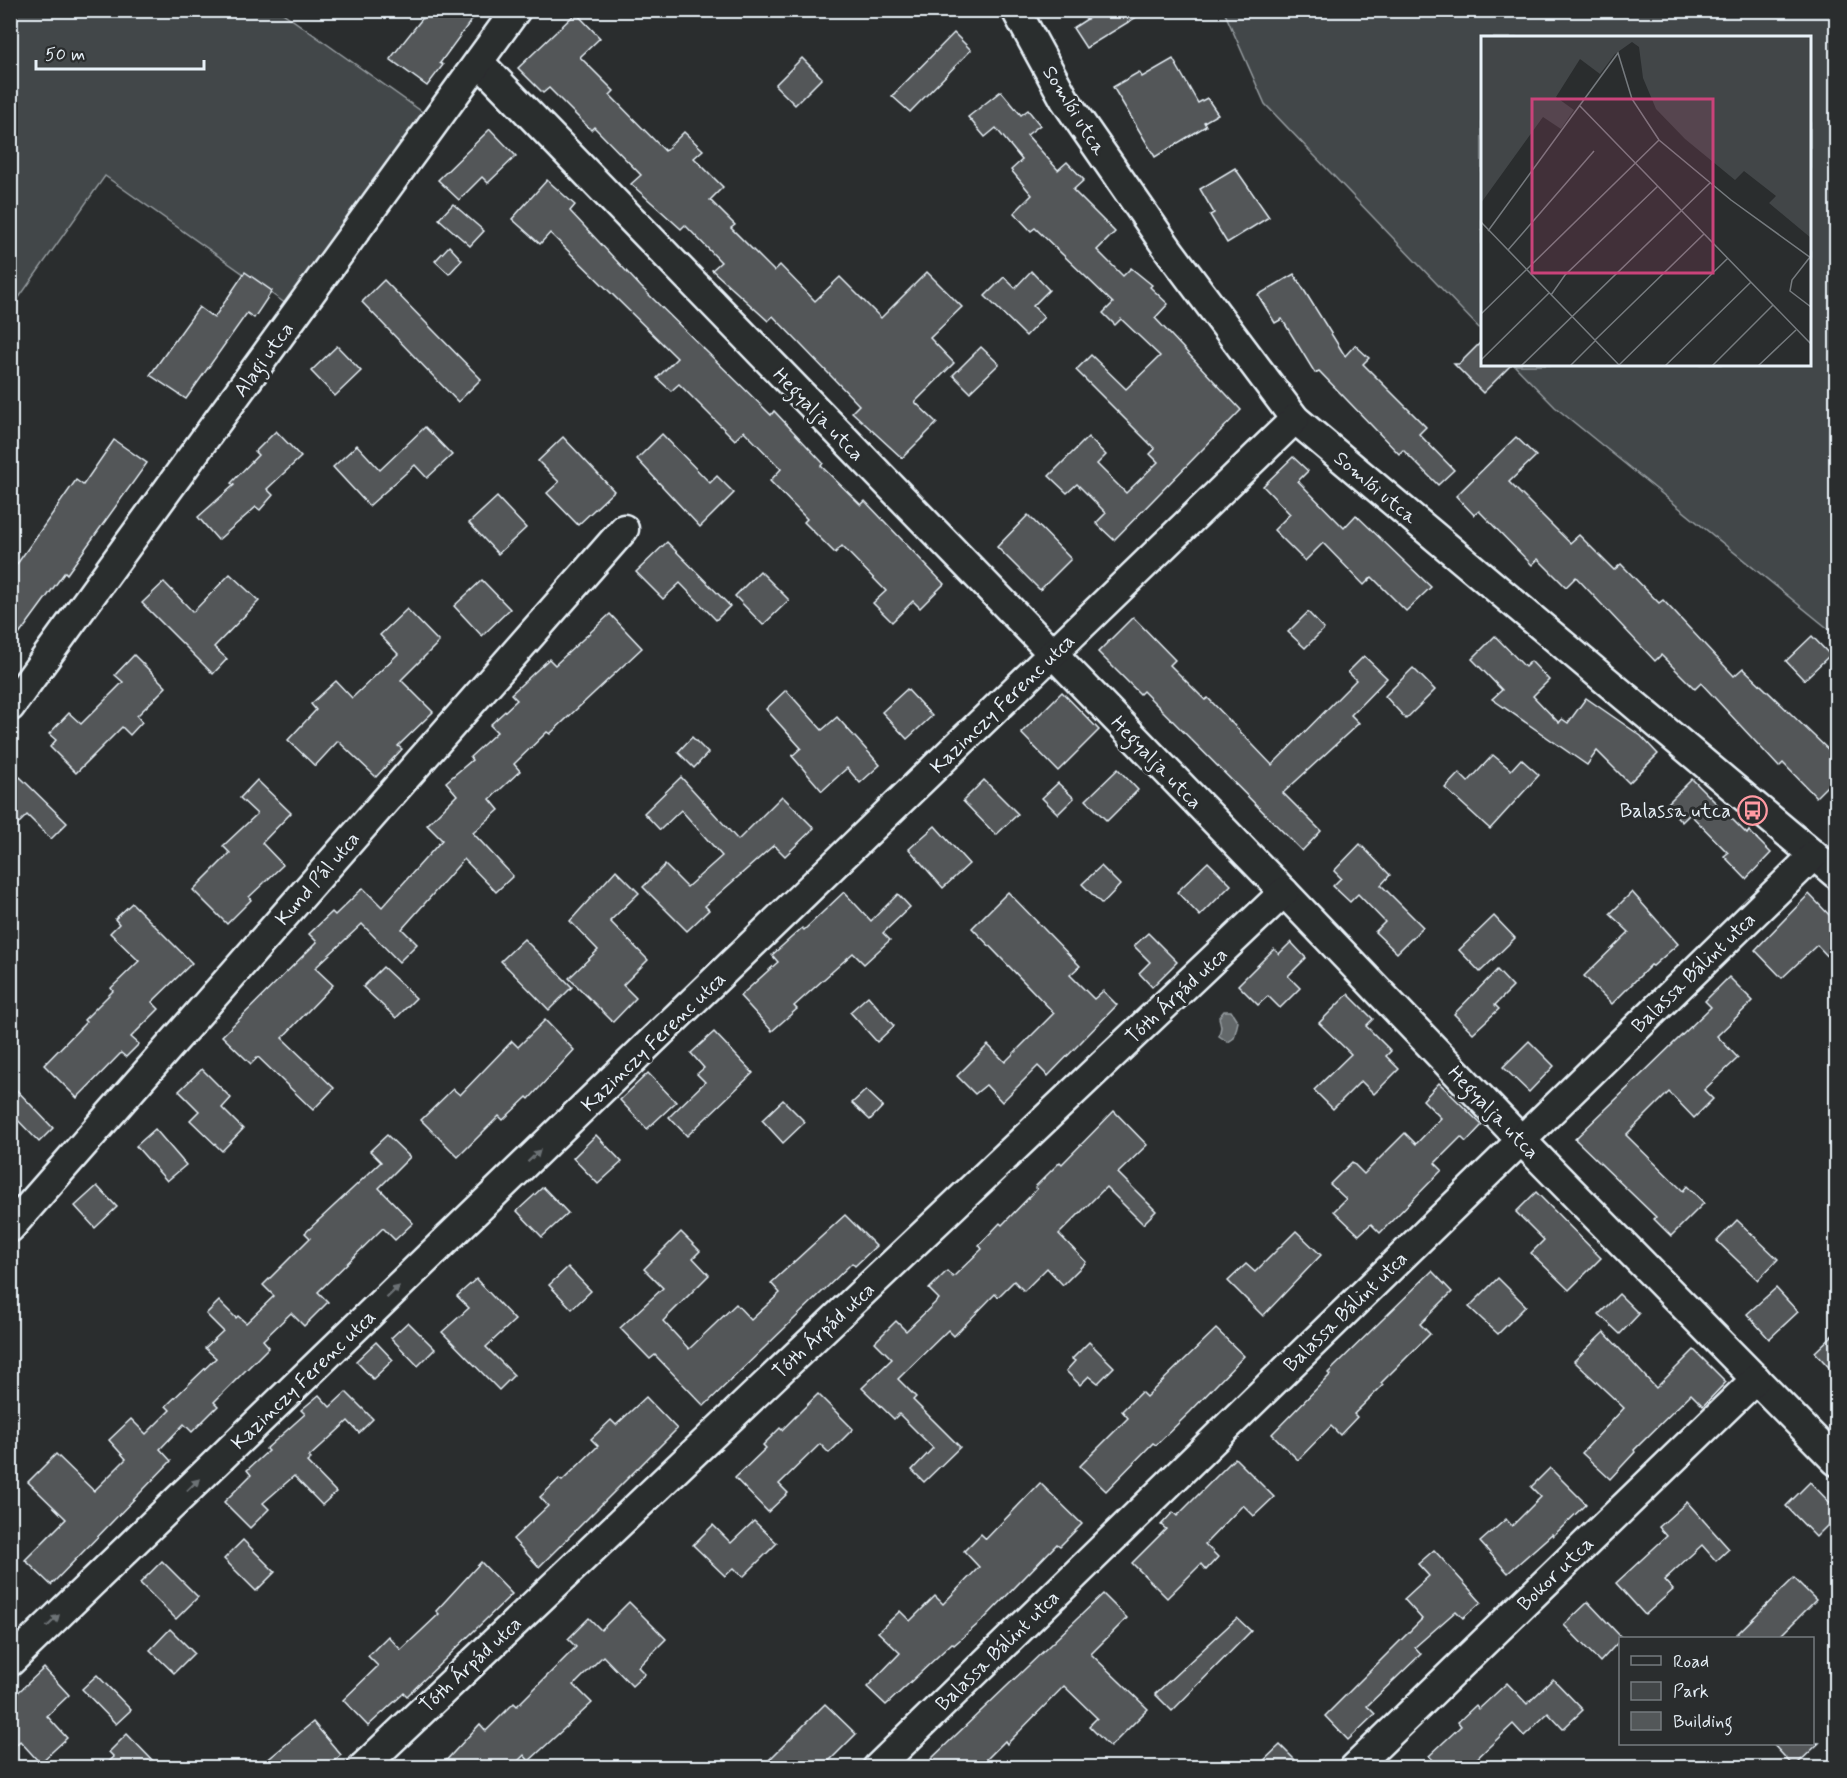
<svg xmlns="http://www.w3.org/2000/svg" width="1847" height="1778" font-family="Mynerve,sans-serif">
  <rect width="100%" height="100%" fill="#2a2d2e"/>
  <filter id="ink" filterUnits="userSpaceOnUse"><feTurbulence type="fractalNoise" baseFrequency=".0167" numOctaves="2"/><feDisplacementMap in="SourceGraphic" scale="12" xChannelSelector="R" yChannelSelector="G"/><feConvolveMatrix kernelMatrix="1 2 1 2 8 2 1 2 1" color-interpolation-filters="sRGB"/></filter>
  <g filter="url(#ink)">
    <g fill="#424648" stroke="#959ca0" stroke-width="1.5">
      <path d="M11 11H280L428 116 289 306 105 176 11 309Z"/>
      <path d="M1224 11H1836V635L1555 407 1514 365 1810 364V38H1482V331L1265 104Z"/>
    </g>
    <path fill="#63686b" stroke="#989fa3" stroke-width="1.5" d="M1224 1011H1231L1238 1022 1234 1038 1228 1042 1219 1036 1221 1027 1219 1017Z"/>
    <g fill="#535759" stroke="#e8f1f8" stroke-width="1.5">
      <path d="M429 10H462L473 18 440 63 443 65 427 86 390 59Z"/>
      <path d="M1101 10H1148L1086 48 1073 28Z"/>
      <path d="M576 13 600 38 580 57 614 91 610 95 665 151 684 132 703 150 694 158 723 187 710 200 735 225 731 228 774 271 780 265 815 301 840 277 881 318 927 272 962 307 930 338 954 363 915 402 937 423 902 458 852 412 859 405 773 316 768 321 712 270 721 262 685 225 681 229 631 184 641 175 594 127 591 130 549 88 543 93 518 68Z"/>
      <path d="M954 33 971 50 910 112 892 96Z"/>
      <path d="M802 58 822 78 795 105 775 85Z"/>
      <path d="M1173 59 1198 103 1207 98 1218 114 1204 122 1206 126 1155 157 1113 87 1139 72 1142 77Z"/>
      <path d="M1001 91 1021 115 1028 110 1040 125 1027 135 1058 170 1067 162 1084 180 1073 190 1115 232 1097 250 1123 276 1131 268 1152 285 1150 287 1168 304 1155 318 1241 410 1114 540 1096 523 1106 513 1077 484 1067 493 1049 476 1088 437 1106 455 1097 464 1126 493 1158 462 1150 454 1155 449 1076 370 1091 355 1126 389 1160 356 1121 319 1115 325 1103 313 1113 303 1035 228 1031 231 1014 213 1032 195 1011 170 1022 160 996 128 985 137 968 117Z"/>
      <path d="M490 129 516 156 488 183 482 177 459 200 438 180Z"/>
      <path d="M1235 168 1269 217 1227 243 1210 215 1214 213 1200 189Z"/>
      <path d="M547 180 575 205 570 211 641 287 771 415 774 411 823 463 821 466 861 505 865 501 944 584 920 608 913 601 892 622 873 603 886 591 842 546 835 553 804 522 807 519 770 481 781 469 744 431 735 440 679 384 671 391 657 378 677 358 550 233 540 244 512 219Z"/>
      <path d="M453 204 484 231 470 246 439 219Z"/>
      <path d="M449 246 462 260 449 274 435 261Z"/>
      <path d="M1031 271 1049 290 1033 306 1044 317 1026 336 985 296 1004 277 1015 288Z"/>
      <path d="M245 272 272 291 254 318 247 313 186 399 150 375 199 307 214 318Z"/>
      <path d="M1294 274 1345 356 1355 345 1369 358 1363 364 1426 427 1419 434 1454 470 1438 485 1403 450 1399 454 1319 371 1315 373 1282 319 1275 323 1258 295Z"/>
      <path d="M384 280 481 379 458 402 362 302Z"/>
      <path d="M1482 341V364H1512L1483 393 1454 364H1459Z"/>
      <path d="M337 346 361 371 335 396 311 371Z"/>
      <path d="M981 347 999 364 970 392 953 375Z"/>
      <path d="M425 427 452 455 427 478 415 465 369 506 333 467 357 445 380 470Z"/>
      <path d="M276 431 301 457 267 489 273 495 260 510 256 507 218 540 198 517 234 485 231 483 258 455 255 452Z"/>
      <path d="M662 434 710 483 717 476 734 493 700 527 637 459Z"/>
      <path d="M563 437 614 491 578 525 547 493 559 482 538 461Z"/>
      <path d="M1516 437 1536 456 1509 482 1570 543 1579 535 1614 570 1621 564 1659 603 1663 600 1734 676 1743 668 1836 757V777L1816 797 1783 763 1779 767 1701 683 1695 689 1661 655 1655 661 1576 577 1566 587 1538 559 1532 565 1479 511 1474 515 1456 496Z"/>
      <path d="M114 440 147 463 67 574 65 572 10 647V574L76 480 83 485Z"/>
      <path d="M1293 457 1308 471 1298 481 1344 528 1356 515 1431 587 1406 611 1372 577 1364 585 1323 543 1305 561 1274 530 1290 514 1263 486Z"/>
      <path d="M497 497 526 528 498 554 469 523Z"/>
      <path d="M1028 515 1071 559 1040 590 997 547Z"/>
      <path d="M667 542 730 606 716 620 680 583 663 599 636 572Z"/>
      <path d="M760 571 789 600 763 625 735 596Z"/>
      <path d="M230 574 259 601 214 647 227 659 213 674 142 603 164 582 193 612Z"/>
      <path d="M482 580 510 609 482 636 454 606Z"/>
      <path d="M407 609 439 642 401 680 433 712 398 746 402 749 376 777 338 741 315 766 288 740 316 710 311 704 336 681 352 698 398 654 380 635Z"/>
      <path d="M1308 612 1324 629 1305 648 1288 632Z"/>
      <path d="M610 614 642 648 550 734 547 732 514 764 520 771 490 799 499 810 473 833 513 876 496 892 464 859 402 929 417 944 399 962 362 924 315 968 333 985 282 1038 334 1088 313 1110 258 1057 251 1064 222 1036 317 942 309 934 332 912 335 915 363 888 382 907 442 840 427 825 457 795 446 782 472 760 470 757 497 732 490 725 517 700 511 694 549 659 555 665Z"/>
      <path d="M1133 617 1175 660 1170 665 1205 700 1208 698 1272 765 1356 680 1348 672 1364 656 1387 678 1351 715 1359 723 1283 793 1321 831 1302 851 1143 691 1140 694 1098 652Z"/>
      <path d="M1495 636 1525 667 1531 661 1549 680 1533 696 1559 723 1562 719 1568 723 1586 698 1641 736 1658 754 1629 783 1597 751 1587 765 1492 699 1502 690 1472 659Z"/>
      <path d="M1812 636 1830 655 1804 680 1786 661Z"/>
      <path d="M134 655 166 687 137 716 142 722 130 735 122 727 76 773 50 747 56 740 49 734 69 713 81 724 123 682 115 675Z"/>
      <path d="M1413 668 1435 690 1406 719 1385 696Z"/>
      <path d="M907 689 932 716 907 739 882 712Z"/>
      <path d="M786 690 822 730 837 717 880 765 860 783 847 768 822 791 792 756 801 748 766 709Z"/>
      <path d="M1062 692 1099 730 1058 771 1021 733Z"/>
      <path d="M692 737 708 753 694 768 678 752Z"/>
      <path d="M1493 755 1511 770 1521 759 1539 775 1490 829 1445 788 1459 773 1468 782Z"/>
      <path d="M1118 769 1138 790 1107 821 1086 800Z"/>
      <path d="M20 777 67 823 51 839 27 815 10 832V787Z"/>
      <path d="M681 777 738 840 782 796 814 828 785 856 774 845 705 906 709 910 687 931 643 887 665 865 687 887 722 856 681 810 660 830 644 813Z"/>
      <path d="M1692 779 1747 834 1749 831 1771 853 1746 879 1724 856 1728 853 1690 814 1682 822 1666 805Z"/>
      <path d="M257 780 291 813 262 843 283 865 249 897 251 900 227 924 193 890 230 853 223 846 257 814 240 798Z"/>
      <path d="M984 780 1018 814 996 835 963 801Z"/>
      <path d="M1058 783 1074 798 1058 814 1042 798Z"/>
      <path d="M935 826 969 864 943 888 909 849Z"/>
      <path d="M1360 844 1390 875 1381 885 1423 927 1397 953 1375 932 1385 922 1358 894 1350 902 1333 886 1341 878 1334 871Z"/>
      <path d="M1208 862 1231 885 1200 916 1177 892Z"/>
      <path d="M1101 866 1120 885 1102 904 1082 884Z"/>
      <path d="M616 870 639 893 610 921 648 960 623 985 636 998 613 1022 569 978 598 950 570 921Z"/>
      <path d="M844 892 871 921 898 894 910 907 883 933 890 940 864 964 853 953 794 1006 797 1009 772 1031 740 996 778 962 772 955 802 928 804 930Z"/>
      <path d="M1008 892 1080 966 1070 975 1094 999 1103 991 1117 1005 1048 1076 1038 1066 1002 1102 986 1085 975 1094 957 1076 988 1045 1005 1062 1054 1013 972 928Z"/>
      <path d="M1632 892 1678 944 1653 966 1651 965 1612 1004 1584 976 1629 932 1610 914Z"/>
      <path d="M1809 894 1836 922V965L1817 945 1782 978 1755 950Z"/>
      <path d="M132 903 192 963 152 1002 159 1009 131 1037 139 1044 126 1057 121 1053 77 1098 44 1065 86 1022 84 1020 113 991 111 988 139 961 110 933 119 924 115 919Z"/>
      <path d="M1494 916 1515 938 1480 972 1459 950Z"/>
      <path d="M1148 933 1177 962 1152 987 1139 973 1150 962 1134 946Z"/>
      <path d="M524 939 572 987 549 1010 501 961Z"/>
      <path d="M1291 942 1306 958 1288 976 1300 988 1280 1008 1268 996 1258 1005 1238 985 1274 949 1279 954Z"/>
      <path d="M383 967 416 998 396 1018 363 987Z"/>
      <path d="M1497 970 1513 987 1495 1005 1499 1009 1473 1033 1454 1014Z"/>
      <path d="M1729 977 1753 1001 1717 1036 1738 1058 1704 1090 1713 1099 1694 1118 1669 1092 1626 1135 1683 1191 1687 1186 1704 1203 1671 1236 1654 1219 1656 1217 1575 1139 1711 1007 1705 1001Z"/>
      <path d="M1348 994 1373 1019 1366 1026 1391 1051 1386 1056 1399 1069 1374 1094 1361 1081 1333 1109 1314 1090 1351 1054 1319 1023Z"/>
      <path d="M868 996 894 1026 877 1042 850 1012Z"/>
      <path d="M545 1020 574 1050 529 1099 527 1097 503 1120 499 1116 458 1157 421 1120 453 1089 460 1095 512 1041 518 1047Z"/>
      <path d="M714 1032 753 1073 687 1136 669 1117 705 1082 697 1074 704 1068 691 1053Z"/>
      <path d="M1529 1041 1554 1066 1529 1092 1503 1067Z"/>
      <path d="M202 1069 231 1098 222 1108 243 1129 222 1151 190 1120 199 1111 179 1091Z"/>
      <path d="M648 1073 676 1102 647 1129 620 1100Z"/>
      <path d="M10 1083 53 1128 39 1142 10 1112Z"/>
      <path d="M1439 1083 1482 1125 1466 1142 1461 1137 1435 1163 1442 1170 1380 1233 1371 1224 1359 1235 1334 1211 1346 1199 1330 1184 1352 1162 1364 1174 1405 1133 1416 1144 1441 1118 1423 1100Z"/>
      <path d="M866 1090 883 1106 870 1120 852 1103Z"/>
      <path d="M783 1100 805 1122 783 1143 762 1120Z"/>
      <path d="M1114 1111 1147 1145 1118 1173 1156 1211 1143 1224 1106 1187 1059 1234 1086 1262 1063 1285 1047 1268 1024 1291 1014 1281 998 1297 995 1294 954 1336 948 1330 898 1379 916 1397 913 1400 960 1447 924 1482 912 1470 933 1448 899 1414 894 1419 862 1388 892 1359 875 1342 896 1321 906 1331 939 1299 929 1289 947 1271 953 1277 982 1249 979 1245 1000 1223 1002 1225 1037 1189 1035 1187 1060 1162 1062 1164Z"/>
      <path d="M155 1129 186 1165 167 1181 136 1146Z"/>
      <path d="M387 1135 410 1157 379 1188 413 1223 395 1240 383 1228 318 1292 328 1302 304 1326 291 1313 263 1340 269 1347 214 1402 218 1406 192 1432 184 1424 160 1449 171 1461 51 1585 25 1560 66 1519 28 1482 56 1454 94 1491 126 1459 109 1440 131 1419 146 1434 170 1410 166 1406 216 1358 205 1348 223 1331 206 1314 219 1301 236 1318 238 1316 246 1323 274 1296 263 1285 310 1238 305 1233 381 1162 370 1151Z"/>
      <path d="M596 1135 622 1162 598 1184 573 1158Z"/>
      <path d="M97 1186 117 1207 95 1228 75 1206Z"/>
      <path d="M543 1187 568 1213 542 1237 517 1211Z"/>
      <path d="M1536 1192 1601 1258 1569 1290 1531 1253 1544 1240 1516 1212Z"/>
      <path d="M845 1215 876 1246 855 1266 852 1263 704 1406 655 1355 650 1359 620 1328 663 1288 644 1269 681 1232 700 1251 693 1258 709 1275 663 1321 689 1349 736 1304 751 1320 780 1293 771 1283Z"/>
      <path d="M1737 1220 1778 1259 1758 1280 1717 1241Z"/>
      <path d="M1296 1231 1321 1255 1263 1316 1228 1281 1246 1264 1255 1272Z"/>
      <path d="M568 1267 591 1291 572 1309 549 1285Z"/>
      <path d="M1432 1271 1452 1292 1420 1324 1430 1334 1381 1383 1383 1385 1354 1414 1357 1417 1340 1435 1331 1426 1298 1460 1272 1434 1330 1375 1328 1373Z"/>
      <path d="M1498 1278 1526 1306 1498 1334 1469 1307Z"/>
      <path d="M476 1279 515 1320 486 1347 514 1375 499 1390 442 1332 469 1308 457 1296Z"/>
      <path d="M1776 1288 1798 1312 1769 1339 1747 1314Z"/>
      <path d="M1619 1294 1639 1314 1620 1334 1599 1314Z"/>
      <path d="M408 1322 435 1349 418 1366 391 1338Z"/>
      <path d="M1216 1329 1244 1356 1190 1412 1156 1445 1153 1443 1106 1491 1080 1466 1128 1418 1122 1411 1141 1392 1146 1397Z"/>
      <path d="M1604 1332 1656 1388 1694 1350 1726 1382 1703 1406 1691 1394 1634 1450 1635 1452 1610 1479 1582 1453 1624 1408 1574 1361Z"/>
      <path d="M1836 1332V1375L1815 1352Z"/>
      <path d="M376 1342 393 1360 373 1379 356 1361Z"/>
      <path d="M1089 1342 1114 1367 1098 1383 1089 1376 1080 1385 1066 1371 1075 1361 1072 1359Z"/>
      <path d="M346 1392 373 1419 359 1433 348 1421 309 1457 311 1459 307 1462 336 1492 322 1505 294 1476 263 1503 269 1509 250 1528 224 1502 251 1475 247 1470 268 1451 266 1449 305 1414 301 1410 319 1395 330 1407Z"/>
      <path d="M818 1394 853 1429 829 1453 820 1444 779 1484 788 1493 768 1512 735 1478 766 1448 763 1445 780 1428 782 1430Z"/>
      <path d="M646 1397 677 1429 539 1567 513 1539 548 1506 540 1497 559 1479 562 1481 598 1446 591 1439 611 1420 616 1425Z"/>
      <path d="M1235 1458 1274 1497 1254 1516 1243 1505 1205 1544 1218 1557 1206 1570 1201 1564 1167 1598 1132 1563 1166 1529 1161 1525 1173 1512 1177 1516Z"/>
      <path d="M1550 1468 1586 1504 1553 1536 1552 1534 1508 1573 1480 1542 1506 1519 1512 1526 1541 1497 1531 1487Z"/>
      <path d="M1810 1482 1836 1509V1517L1816 1537 1786 1506Z"/>
      <path d="M1040 1483 1082 1524 1060 1546 1057 1544 985 1618 954 1645 952 1643 886 1705 867 1687 900 1653 878 1632 900 1611 910 1621 935 1596 943 1604 979 1567 964 1551 981 1534 986 1539Z"/>
      <path d="M1687 1502 1729 1549 1716 1561 1702 1545 1664 1580 1673 1590 1645 1615 1616 1583 1667 1536 1659 1527Z"/>
      <path d="M754 1521 777 1543 743 1577 734 1568 725 1576 693 1545 713 1525 731 1543Z"/>
      <path d="M243 1540 275 1572 256 1591 224 1559Z"/>
      <path d="M1434 1550 1481 1602 1463 1618 1456 1611 1415 1647 1421 1654 1367 1706 1375 1714 1348 1740 1325 1716 1422 1619 1404 1599 1429 1576 1418 1564Z"/>
      <path d="M162 1561 198 1597 176 1619 140 1583Z"/>
      <path d="M481 1562 512 1594 407 1696 404 1693 368 1726 343 1700 378 1666 368 1656 388 1636 401 1650 439 1614 436 1611Z"/>
      <path d="M1794 1578 1816 1600 1778 1638H1733Z"/>
      <path d="M1103 1594 1127 1618 1091 1654 1148 1709 1110 1747 1089 1726 1097 1718 1064 1686 1007 1744 1005 1741 979 1767H940L931 1759Z"/>
      <path d="M629 1602 666 1639 638 1667 645 1674 632 1686 603 1656 574 1685 592 1703 529 1761 524 1755 512 1767H440L480 1724 486 1731 514 1703 517 1706 576 1647 568 1639 589 1618 601 1630Z"/>
      <path d="M1588 1602 1622 1638 1600 1662 1564 1625Z"/>
      <path d="M1237 1618 1251 1631 1172 1711 1155 1694Z"/>
      <path d="M170 1629 194 1653 174 1673 150 1650Z"/>
      <path d="M44 1668 69 1695 47 1716 67 1738 40 1763 20 1741 10 1751V1700Z"/>
      <path d="M97 1675 131 1710 116 1724 82 1689Z"/>
      <path d="M1553 1679 1583 1710 1563 1729 1548 1713 1524 1736 1513 1724 1468 1767H1440L1429 1756 1461 1726 1458 1722 1476 1705 1479 1709 1507 1683 1527 1704Z"/>
      <path d="M825 1704 856 1734 823 1767H762Z"/>
      <path d="M313 1722 341 1755 327 1767H259Z"/>
      <path d="M127 1734 159 1767H103L114 1757 109 1752Z"/>
      <path d="M1772 1743H1819L1794 1767Z"/>
      <path d="M1280 1745 1302 1767H1257Z"/>
    </g>
    <g fill="none" stroke-linecap="round" stroke-linejoin="round">
      <defs>
        <g id="minor">
          <path d="M1016 10 1065 100 1168 249 1295 419 1836 874"/>
          <path d="M479 62 1284 892 1521 1140 1836 1461"/>
          <path d="M10 707 516 10"/>
          <path d="M10 1228 624 529"/>
          <path d="M10 1662 1295 419"/>
          <path d="M362 1768 1284 892"/>
          <path d="M877 1768 1814 855"/>
          <path d="M1354 1768 1756 1379"/>
        </g>
      </defs>
      <use href="#minor" stroke="#e8f1f8" stroke-width="33"/>
      <use href="#minor" stroke="#2a2d2e" stroke-width="28"/>
    </g>
    <defs><path id="oneway-solid" d="M-6-.8H1V-3.2L6.5 0L1 3.2V.8H-6Z" transform="scale(1.5)"/></defs>
    <g fill="#6c7275">
      <use href="#oneway-solid" transform="translate(534 1156) rotate(-44)"/>
      <use href="#oneway-solid" transform="translate(393 1292) rotate(-44)"/>
      <use href="#oneway-solid" transform="translate(193 1485) rotate(-44)"/>
      <use href="#oneway-solid" transform="translate(53 1621) rotate(-44)"/>
    </g>
  </g>
  <defs>
    <symbol id="bus-ring" viewBox="-11 -11 22 22"><circle r="9.5" fill="#2a2d2e" stroke="#ff9aa2" stroke-width="1.5"/><path d="M-5-6H5V4H4V6H2V4H-2V6H-4V4H-5ZM-3.5-4V0h7V-4ZM-3.5 1.2v1.5H-2V1.2ZM2 1.2v1.5H3.5V1.2Z" fill="#ff9aa2"/></symbol>
  </defs>
  <g fill-rule="evenodd">
    <use href="#bus-ring" x="1736" y="794" width="33" height="33"/>
  </g>
  <g text-anchor="middle" stroke-width="6" stroke-linejoin="round" paint-order="stroke">
    <g font-size="20" fill="#e8f1f8" stroke="#2a2d2e">
      <text transform="translate(1075 110) rotate(58)" y="7">Somlói utca</text>
      <text transform="translate(263 359) rotate(-54)" y="7">Alagi utca</text>
      <text transform="translate(819 414) rotate(46)" y="7">Hegyalja utca</text>
      <text transform="translate(1376 487) rotate(40)" y="7">Somlói utca</text>
      <text transform="translate(1002 703) rotate(-44)" y="7">Kazinczy Ferenc utca</text>
      <text transform="translate(1157 762) rotate(46)" y="7">Hegyalja utca</text>
      <text transform="translate(317 878) rotate(-49)" y="7">Kund Pál utca</text>
      <text transform="translate(1693 972) rotate(-44)" y="7">Balassa Bálint utca</text>
      <text transform="translate(1176 995) rotate(-43)" y="7">Tóth Árpád utca</text>
      <text transform="translate(653 1041) rotate(-44)" y="7">Kazinczy Ferenc utca</text>
      <text transform="translate(1494 1112) rotate(46)" y="7">Hegyalja utca</text>
      <text transform="translate(1345 1311) rotate(-44)" y="7">Balassa Bálint utca</text>
      <text transform="translate(823 1330) rotate(-43)" y="7">Tóth Árpád utca</text>
      <text transform="translate(303 1379) rotate(-44)" y="7">Kazinczy Ferenc utca</text>
      <text transform="translate(1555 1573) rotate(-44)" y="7">Bokor utca</text>
      <text transform="translate(997 1650) rotate(-44)" y="7">Balassa Bálint utca</text>
      <text transform="translate(470 1664) rotate(-43)" y="7">Tóth Árpád utca</text>
    </g>
    <g font-size="20" fill="#e8f1f8" stroke="#2a2d2e" text-anchor="end">
      <text x="1731" y="817">Balassa utca</text>
    </g>
  </g>
  <g transform="translate(1481 36)">
    <rect width="330" height="330" fill="#2a2d2e"/>
    <path d="M0 0H330V202L288 167 295 160 263 135 254 144 204 103 175 73 162 42 158 11 151 6 134 18 119 38 99 23 75 61 93 74 80 93 62 81 0 167Z" fill="#424648"/>
    <path fill="none" stroke="#767b7f" stroke-width="1.5" d="M98 69 330 308M0 186 139 330M7 195 137 17 151 63 178 104 250 164 330 222M27 214 113 115M329 221 311 244 309 255 330 271M70 259 84 239 177 150M0 278 178 104M114 304 223 198M0 324 68 257M138 329 247 222M40 330 229 147M89 330 115 304M184 330 270 246M231 330 292 269M277 330 315 294"/>
    <path fill="#ca437a" fill-opacity="0.15" stroke="#ca437a" stroke-width="3" d="M51 63H232V237H51Z"/>
    <rect width="330" height="330" fill="none" stroke="#e8f1f8" stroke-width="3"/>
  </g>
  <rect width="1847" height="1778" fill="none" stroke="#2a2d2e" stroke-width="36"/>
  <rect x="18" y="18" width="1811" height="1742" fill="none" stroke="#e8f1f8" stroke-width="2" filter="url(#ink)"/>
  <rect x="1619" y="1637" width="195" height="108" fill="#2a2d2e" stroke="#767b7f" stroke-width="1.5"/>
  <rect x="1631" y="1656" width="30" height="9" fill="#2a2d2e" stroke="#767b7f" stroke-width="1.5"/>
  <text x="1673" y="1667" font-size="18" fill="#e8f1f8">Road</text>
  <rect x="1631" y="1682" width="30" height="18" fill="#424648" stroke="#767b7f" stroke-width="1.5"/>
  <text x="1673" y="1697" font-size="18" fill="#e8f1f8">Park</text>
  <rect x="1631" y="1712" width="30" height="18" fill="#535759" stroke="#767b7f" stroke-width="1.5"/>
  <text x="1673" y="1727" font-size="18" fill="#e8f1f8">Building</text>
  <path d="M36 60v9h168v-9" fill="none" stroke="#e8f1f8" stroke-width="3"/>
  <text x="45" y="60" font-size="18" fill="#e8f1f8" stroke="#2a2d2e" stroke-width="4.5" paint-order="stroke">50 m</text>
</svg>
